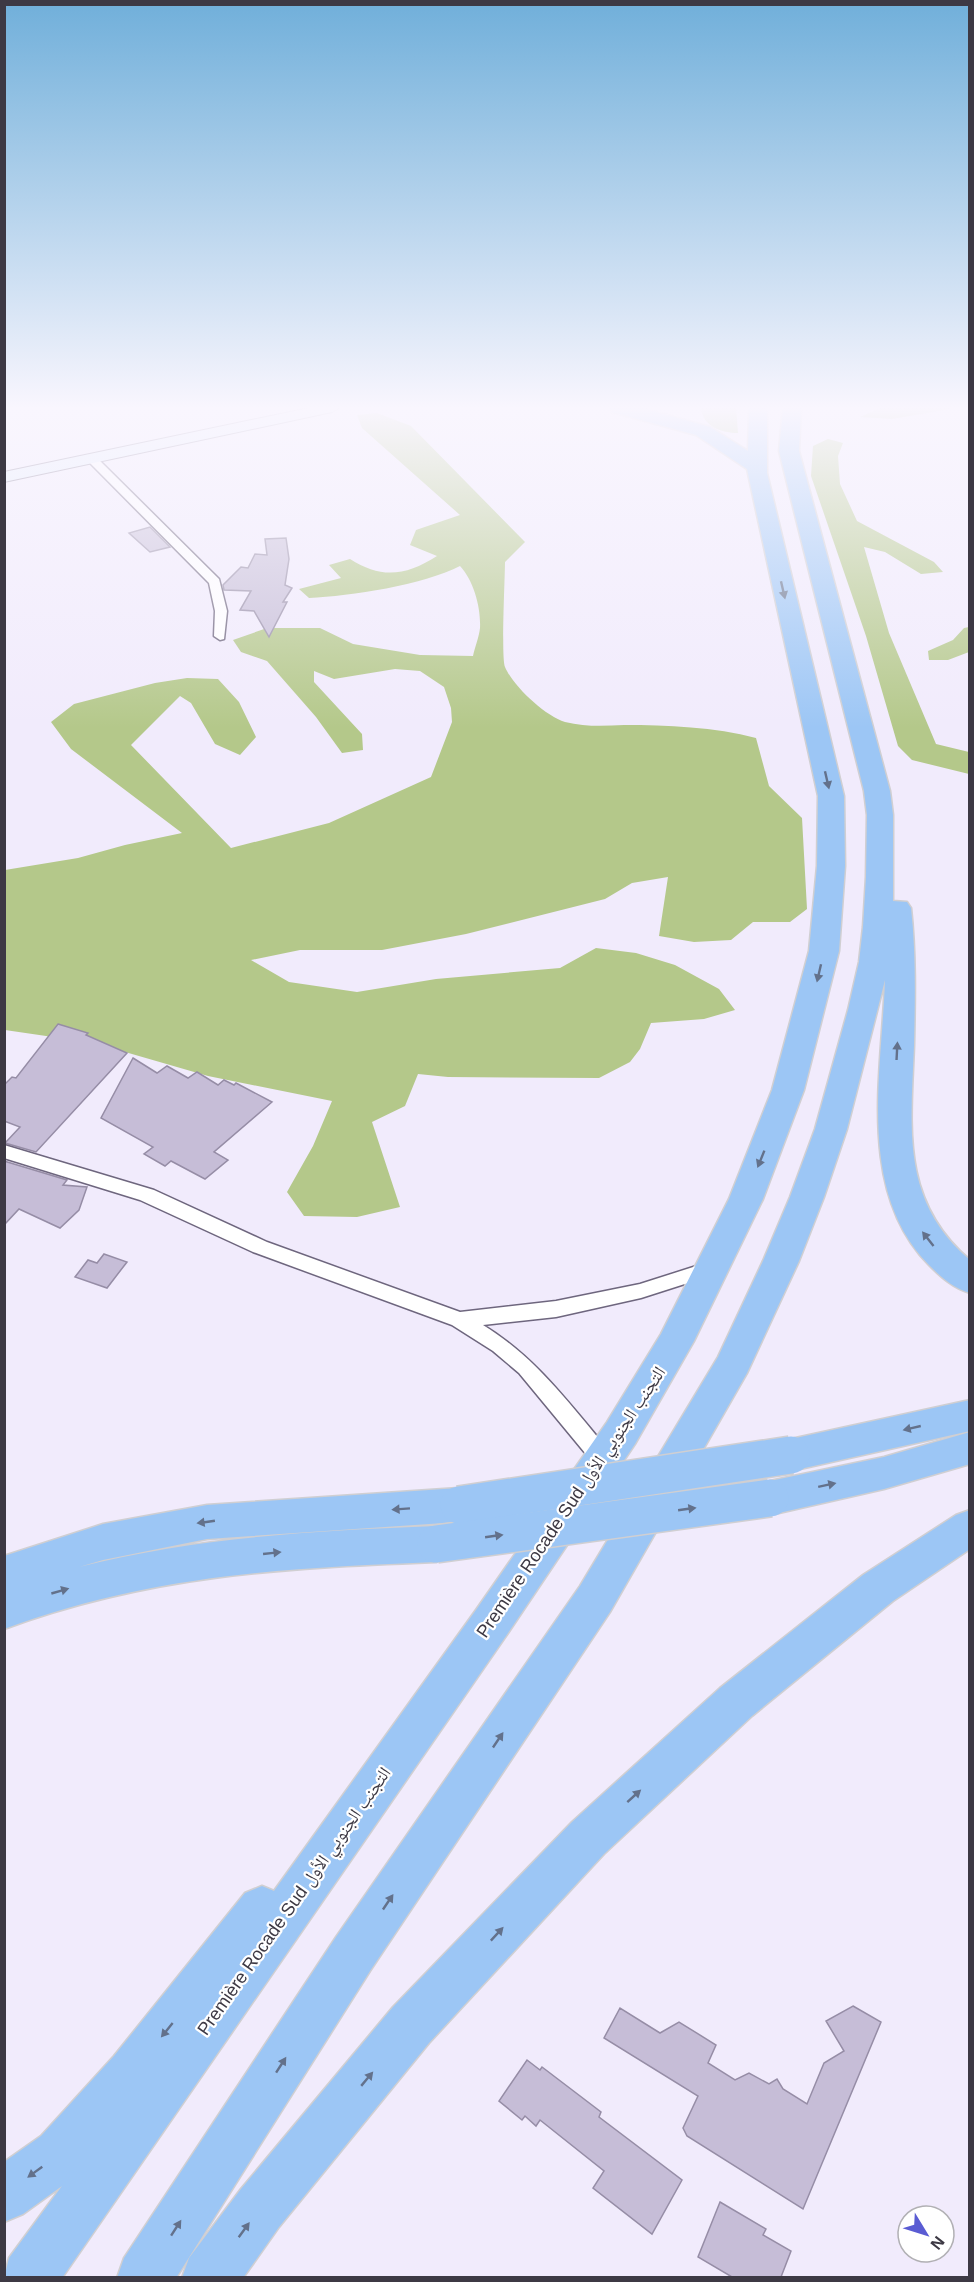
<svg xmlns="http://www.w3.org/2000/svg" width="974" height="2282" font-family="Helvetica,'Noto Naskh Arabic',sans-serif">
  <rect width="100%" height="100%" fill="#f1ebfc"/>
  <g fill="#b4c88a">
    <path d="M701 408H736L738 433C722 433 703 427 701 408Z"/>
    <path d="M880 408H956L892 419 860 417Z"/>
    <path d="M377 413 411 426 525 542 505 562C505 578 501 657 505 667 513 686 545 716 565 722 585 727 604 726 624 725 667 725 715 727 756 738L769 786 802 818 807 909 790 922H753L731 940 694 942 659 936 668 877 632 883 605 899 466 934 382 950H300L251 960 289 982 357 992 436 979 560 968 596 948 636 953 675 965 719 989 735 1010 704 1019 651 1023 640 1049 630 1062 599 1078 448 1077 418 1074 405 1106 372 1122 400 1207 357 1217 304 1216 287 1192 313 1146 332 1101 208 1076 94 1043 5 1030V870L78 858 125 845 182 833 71 749 51 722 74 704 155 683 187 678 218 679 239 702 256 737 240 755 215 744 191 703 180 696 131 745 231 848 329 823 431 777 452 722 451 708 444 687 420 671 395 669 334 679 314 671V682L362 734 363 750 342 753 316 717 267 661 241 652 233 640 267 628H320L353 644 420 655 473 656C475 647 479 637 480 628 481 608 474 581 460 566 423 585 351 596 309 598L299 589 341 578 329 565 350 559C381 579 406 576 437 556L410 545 416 530 460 515 362 428 357 415Z"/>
    <path d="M828 439 843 443 838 456 840 484 857 521 934 562 943 572 921 574 885 552 864 547 889 633 936 744 969 752V774L912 760 898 746 866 636 811 476 813 446Z"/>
    <path d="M969 627V652L948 660H929L928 651 953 640 964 628Z"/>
  </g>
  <g fill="#c6bdd7" stroke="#968da6" stroke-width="1.5">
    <path d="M150 527 170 547 150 552 129 533Z"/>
    <path d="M286 538 289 559 285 585 292 588 283 602H287L269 637 254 611 240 610 251 591 224 590 223 585 241 567 248 568 255 554 267 555 265 539Z"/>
    <path d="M58 1024 88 1033 86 1035 127 1053 36 1152 5 1143 20 1127 4 1121V1085L12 1077 16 1078Z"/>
    <path d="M133 1058 157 1073 167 1066 188 1078 197 1072 218 1085 224 1080 234 1085 236 1083 272 1102 214 1152 228 1160 205 1179 171 1161 165 1166 144 1154 153 1147 101 1118Z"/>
    <path d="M4 1161 67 1180 63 1185 87 1187 79 1210 60 1228 19 1209 4 1225Z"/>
    <path d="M104 1254 127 1262 107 1288 75 1277 88 1260 97 1263Z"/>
    <path d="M853 2006 881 2022 803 2209 687 2136 683 2128 698 2096 604 2038 620 2008 660 2033 679 2022 716 2045 708 2063 735 2080 749 2073 769 2084 777 2079 783 2089 807 2104 824 2063 844 2051 826 2021Z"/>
    <path d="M527 2060 540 2070 542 2067 601 2112 599 2117 682 2180 652 2234 593 2188 604 2171 540 2120 536 2126 525 2116 522 2120 499 2101Z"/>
    <path d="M720 2202 766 2229 763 2235 791 2251 781 2277H732L698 2257Z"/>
  </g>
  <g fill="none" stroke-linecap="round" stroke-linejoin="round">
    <defs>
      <g id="minor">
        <path d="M93 457 97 458 219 579 227 611 224 639 220 640 214 636 215 611 209 583 89 462 88 460Z"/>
        <path d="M4 1145 154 1190 267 1242 460 1312 556 1301 640 1284 712 1261 719 1263 722 1268 719 1273 641 1298 556 1317 483 1325C537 1358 570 1405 611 1453L614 1459 611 1465 603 1468 595 1465 519 1373 493 1351 452 1325 253 1252 140 1200 4 1158Z"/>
      </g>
      <path id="secondary" d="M309 408H339L332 412 4 482V472Z"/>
      <g id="motorway">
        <path d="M610 408H642L710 427 748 451 749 408H767V473L844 796 845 866 839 951 804 1090 763 1199 694 1341 635 1444 506 1636 62 2278H4L9 2258 62 2186 23 2214 4 2222V2162L41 2136 114 2056 245 1893 262 1886 274 1891 476 1610 607 1422 661 1334 729 1199 772 1090 809 951 817 866 818 796 747 469 696 435 612 412Z"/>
        <path d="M783 408H801L799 451 890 791 893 815V901L907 902 911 908C916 953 915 999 914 1045 911 1127 900 1201 970 1260V1293C953 1288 941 1277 929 1265 856 1191 882 1073 885 980L847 1129 824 1197 799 1261 747 1373 610 1612 370 1971 176 2278H117L124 2258 336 1937 580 1586 718 1357 763 1261 790 1197 815 1129 848 1010 859 962 863 927 866 877 867 815 864 791 779 451Z"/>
        <path d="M970 1400V1431L791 1471 777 1466 771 1455 777 1444 791 1439Z"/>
        <path d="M970 1432V1464L884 1489 770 1515 756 1510 750 1498 756 1486 770 1481 884 1457Z"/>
        <path d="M459 1488 473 1493 479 1505 473 1517 459 1522 207 1539 103 1560 79 1567C196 1537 315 1531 436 1526L450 1532 456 1544 450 1556 436 1562C283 1568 150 1575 4 1629V1556L103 1524 207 1505Z"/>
        <path d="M970 1510V1549L893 1601 752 1716 604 1854 429 2043 279 2227 243 2278H182L189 2258 241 2189 393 2007 572 1822 720 1688 863 1575 956 1515Z"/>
      </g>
    </defs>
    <use href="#minor" stroke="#6e667e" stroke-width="3"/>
    <use href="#secondary" stroke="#6e667e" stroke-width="2"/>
    <use href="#motorway" stroke="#d0cfd2" stroke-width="3"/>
    <use href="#minor" fill="#fff" fill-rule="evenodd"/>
    <use href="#secondary" fill="#e1eefc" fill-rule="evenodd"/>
    <use href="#motorway" fill="#9cc6f5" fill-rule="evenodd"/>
    <defs>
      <g id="motorway-bridge">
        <path d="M459 1505 791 1455"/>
        <path d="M436 1544 770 1498"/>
      </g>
    </defs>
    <use href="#motorway-bridge" stroke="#d0cfd2" stroke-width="40" stroke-linecap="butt"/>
    <use href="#motorway-bridge" stroke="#9cc6f5" stroke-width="37"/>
  </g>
  <defs><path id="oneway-solid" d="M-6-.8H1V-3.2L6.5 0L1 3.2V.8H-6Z" transform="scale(1.5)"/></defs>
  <g fill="#63718b">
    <use href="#oneway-solid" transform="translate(783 590) rotate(77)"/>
    <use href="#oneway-solid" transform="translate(827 780) rotate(77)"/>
    <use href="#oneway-solid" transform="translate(819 973) rotate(103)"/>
    <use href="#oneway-solid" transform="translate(897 1051) rotate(-87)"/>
    <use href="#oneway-solid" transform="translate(761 1159) rotate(112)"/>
    <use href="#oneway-solid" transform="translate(928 1239) rotate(-128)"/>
    <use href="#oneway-solid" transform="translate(912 1428) rotate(167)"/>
    <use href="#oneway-solid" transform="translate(827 1485) rotate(-12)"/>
    <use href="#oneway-solid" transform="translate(401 1509) rotate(176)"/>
    <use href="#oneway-solid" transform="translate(687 1509) rotate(-8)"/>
    <use href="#oneway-solid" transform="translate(206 1522) rotate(172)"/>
    <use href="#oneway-solid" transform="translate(494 1536) rotate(-8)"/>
    <use href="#oneway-solid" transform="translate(272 1553) rotate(-6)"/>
    <use href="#oneway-solid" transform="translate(60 1591) rotate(-16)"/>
    <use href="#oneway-solid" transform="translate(498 1740) rotate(-56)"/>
    <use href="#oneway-solid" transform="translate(634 1796) rotate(-42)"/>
    <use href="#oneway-solid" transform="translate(388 1902) rotate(-56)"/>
    <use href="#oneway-solid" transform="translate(497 1934) rotate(-47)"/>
    <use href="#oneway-solid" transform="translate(167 2030) rotate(129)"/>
    <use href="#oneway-solid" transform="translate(281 2065) rotate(-57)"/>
    <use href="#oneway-solid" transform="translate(367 2079) rotate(-50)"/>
    <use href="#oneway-solid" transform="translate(35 2172) rotate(144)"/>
    <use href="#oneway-solid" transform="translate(176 2228) rotate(-57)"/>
    <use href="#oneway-solid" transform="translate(244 2230) rotate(-54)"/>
  </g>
  <linearGradient id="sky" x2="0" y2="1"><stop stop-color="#70afda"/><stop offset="0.56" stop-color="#f9f6fe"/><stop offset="1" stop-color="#f9f6fe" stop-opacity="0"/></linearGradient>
  <rect width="974" height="728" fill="url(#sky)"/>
  <g text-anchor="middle" stroke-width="4.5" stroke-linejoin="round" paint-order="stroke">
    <g font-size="18" fill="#3d3944" stroke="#fff">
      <text transform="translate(571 1502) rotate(-56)" y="6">Première Rocade Sud التجنب الجنوبي الأول</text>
      <text transform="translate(294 1901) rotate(-55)" y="6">Première Rocade Sud التجنب الجنوبي الأول</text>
    </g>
  </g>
  <rect width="974" height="2282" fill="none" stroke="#3d3944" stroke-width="12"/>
  <g transform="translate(926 2234) rotate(128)"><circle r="28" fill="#ffffff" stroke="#b1b0b4" stroke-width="1.5"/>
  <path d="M0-4.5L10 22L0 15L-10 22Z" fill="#5a5cd3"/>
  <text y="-9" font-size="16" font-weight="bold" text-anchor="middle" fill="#3d3944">N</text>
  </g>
</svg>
